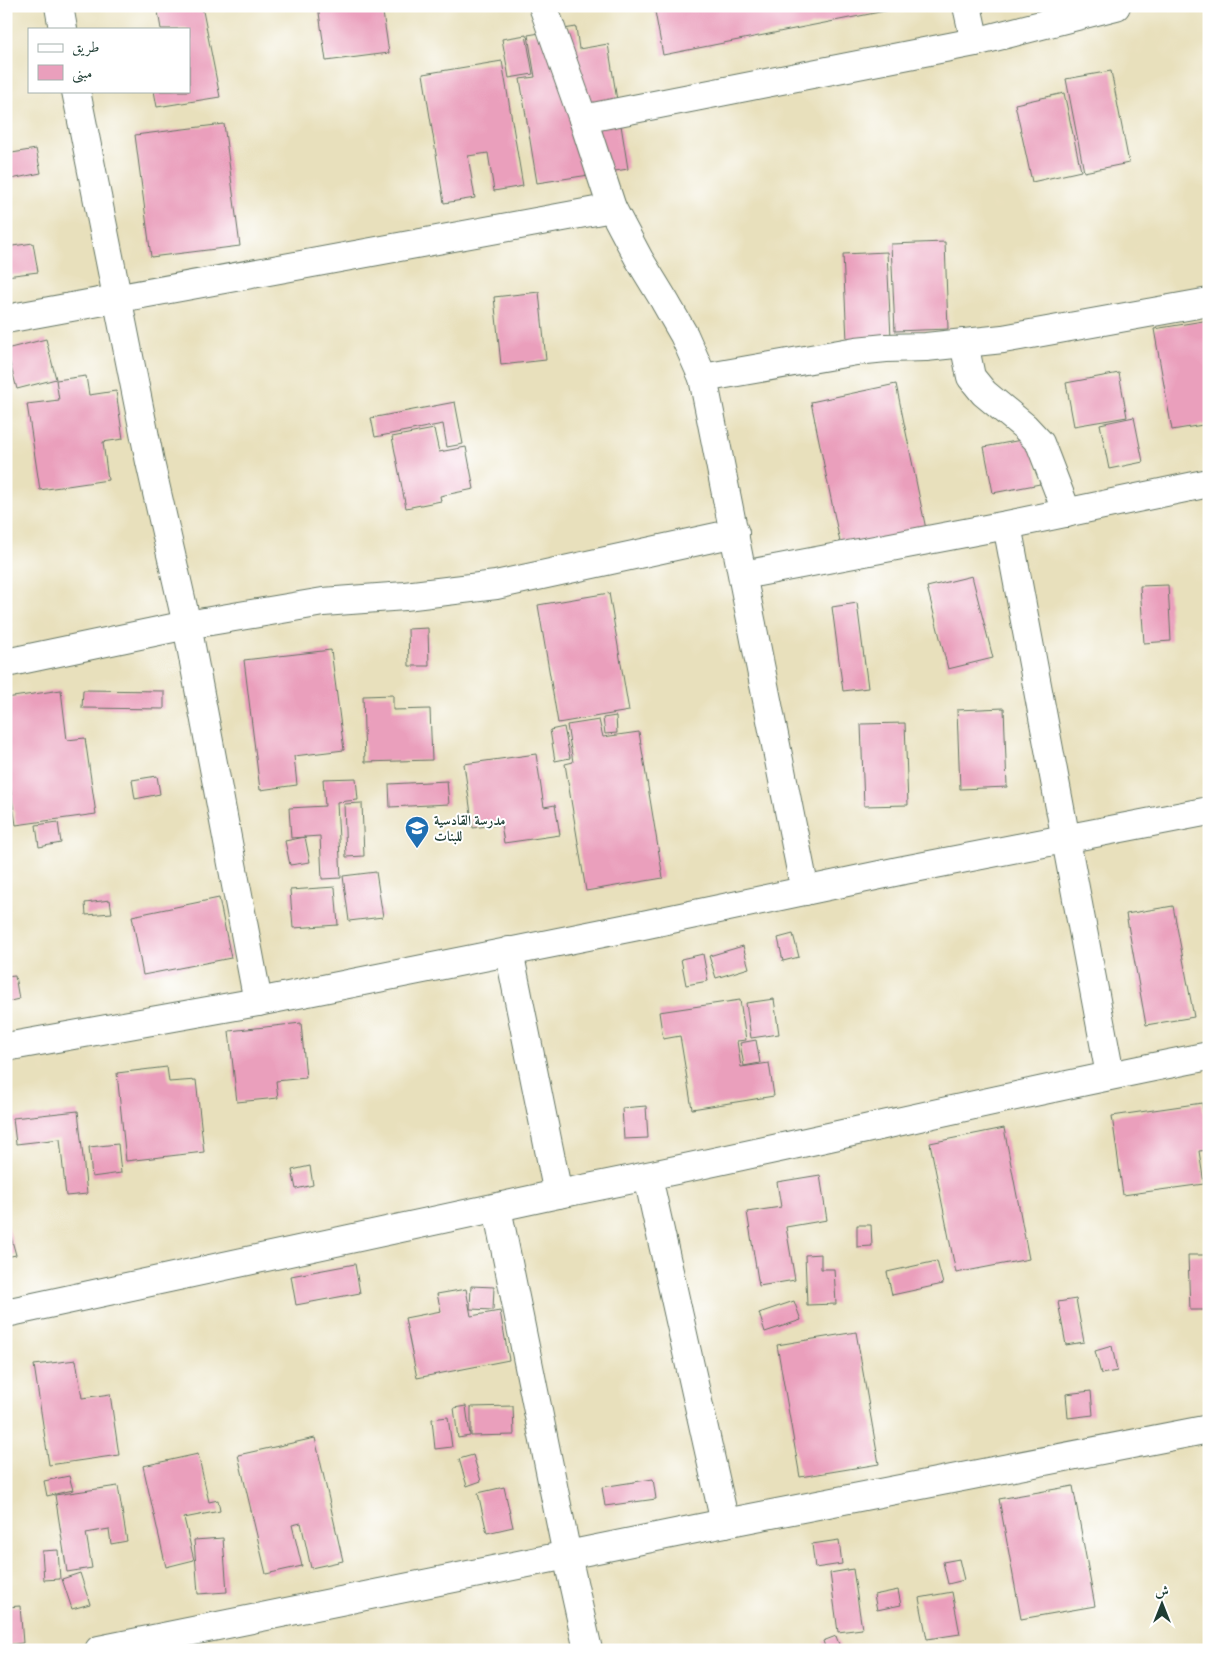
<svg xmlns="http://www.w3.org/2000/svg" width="1215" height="1656" font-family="'Libre Caslon Text',Amiri,serif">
  <rect width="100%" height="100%" fill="#fff"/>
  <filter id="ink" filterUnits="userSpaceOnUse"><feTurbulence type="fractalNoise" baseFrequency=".02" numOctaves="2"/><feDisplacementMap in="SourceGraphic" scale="10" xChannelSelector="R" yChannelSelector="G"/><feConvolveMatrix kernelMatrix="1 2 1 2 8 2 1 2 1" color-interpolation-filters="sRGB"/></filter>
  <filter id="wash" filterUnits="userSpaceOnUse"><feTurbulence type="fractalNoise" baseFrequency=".0096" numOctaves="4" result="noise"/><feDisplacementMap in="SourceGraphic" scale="20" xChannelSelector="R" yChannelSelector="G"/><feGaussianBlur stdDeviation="1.12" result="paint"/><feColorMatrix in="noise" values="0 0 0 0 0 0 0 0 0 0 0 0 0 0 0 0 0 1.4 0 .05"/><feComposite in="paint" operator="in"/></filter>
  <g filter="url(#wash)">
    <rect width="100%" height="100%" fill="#e8e0bc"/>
    <g id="blocks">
      <g fill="#ea9fbc">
        <path d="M102 6H142V8L102 9Z"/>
        <path d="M157 6H202L220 97 157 107 154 91H189V29H161Z"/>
        <path d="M318 6H382L389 53 326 61Z"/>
        <path d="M654 6H905V7L663 55Z"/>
        <path d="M576 27 579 49 608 44 628 169 537 183 520 79 535 77 528 35Z"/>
        <path d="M526 35 533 74 509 78 502 39Z"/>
        <path d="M502 61 523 186 494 191 488 153 468 156 475 198 444 203 423 74Z"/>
        <path d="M1111 71 1129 163 1084 172 1066 79Z"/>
        <path d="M1064 93 1081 171 1032 182 1015 104Z"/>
        <path d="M224 124 240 246 151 257 135 135Z"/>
        <path d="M36 149 41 173 6 180V154Z"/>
        <path d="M945 242 948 329 895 331 891 244Z"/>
        <path d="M33 243 38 272 6 276V247Z"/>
        <path d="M887 252 891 338 847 341 843 254Z"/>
        <path d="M539 292 546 360 501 365 494 297Z"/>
        <path d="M1209 320V424L1172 430 1154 329Z"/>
        <path d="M46 339 56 379 17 389 6 349Z"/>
        <path d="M1119 373 1127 417 1074 426 1066 383Z"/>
        <path d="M86 376 89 395 116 391 123 439 103 442 108 480 40 490 27 404 59 400 56 380Z"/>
        <path d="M896 384 927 534 842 552 811 402Z"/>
        <path d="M455 402 463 444 447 447 443 424 375 437 371 418Z"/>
        <path d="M1134 417 1143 462 1109 469 1100 424Z"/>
        <path d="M434 429 439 452 466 447 474 489 440 496 441 501 406 508 392 437Z"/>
        <path d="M1032 438 1040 484 993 493 984 447Z"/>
        <path d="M972 576 993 658 948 669 927 587Z"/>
        <path d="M1168 585 1171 641 1144 643 1140 586Z"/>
        <path d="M609 593 629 711 558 723 538 605Z"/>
        <path d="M857 603 868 688 843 691 832 607Z"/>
        <path d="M428 628 429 666H409L408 629Z"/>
        <path d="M331 650 344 750 294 756 297 785 260 790 244 660Z"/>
        <path d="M61 690 67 740 85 738 96 814 16 825 6 758V698Z"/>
        <path d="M83 690 164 691V709L82 708Z"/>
        <path d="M393 695V710L430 709 432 760 365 762 363 696Z"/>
        <path d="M1004 708 1007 787 960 789 957 710Z"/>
        <path d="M616 716 617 733 605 734 603 718Z"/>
        <path d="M599 720 603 737 639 732 663 878 586 891 565 764 573 762 567 725Z"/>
        <path d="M905 723 908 805 864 806 861 724Z"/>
        <path d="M564 727 570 758 555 761 550 730Z"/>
        <path d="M536 754 544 807 555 805 560 835 504 843 501 824 473 828 464 764Z"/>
        <path d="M157 776 160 794 135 799 132 780Z"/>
        <path d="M356 778 358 800 337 802 341 878 322 879 320 836 291 838 289 808 325 806 323 779Z"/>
        <path d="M447 781 449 804 390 807 389 784Z"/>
        <path d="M362 803 364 856 346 857 344 804Z"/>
        <path d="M58 822 61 843 39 847 36 825Z"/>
        <path d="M305 837 310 862 290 865 285 841Z"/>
        <path d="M376 872 383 917 349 921 343 876Z"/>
        <path d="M335 887 338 925 293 928 290 890Z"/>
        <path d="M219 898 231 958 143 975 132 916Z"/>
        <path d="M110 900 112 913 86 915 85 903Z"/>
        <path d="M1173 906 1194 1017 1146 1025 1126 914Z"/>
        <path d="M793 934 799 957 783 961 778 938Z"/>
        <path d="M743 946 749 968 716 978 709 956Z"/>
        <path d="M703 954 708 981 686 985 681 959Z"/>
        <path d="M15 976 19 999 6 1002V977Z"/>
        <path d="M774 999 779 1034 751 1038 746 1003Z"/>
        <path d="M740 1000 746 1040 737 1041 741 1067 769 1063 774 1096 692 1109 680 1036 663 1039 659 1012Z"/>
        <path d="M301 1023 306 1078 276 1081 278 1098 237 1102 229 1031Z"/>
        <path d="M756 1040 760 1063 744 1066 740 1043Z"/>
        <path d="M167 1067 169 1082 196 1080 204 1152 126 1161 117 1073Z"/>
        <path d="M1202 1103 1209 1148V1150L1199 1151 1204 1184 1123 1195 1112 1116Z"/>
        <path d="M646 1106 648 1138 624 1139 622 1108Z"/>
        <path d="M78 1111 87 1194 66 1196 60 1139 16 1144 13 1118Z"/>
        <path d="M1004 1128 1029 1259 956 1273 930 1143Z"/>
        <path d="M118 1144 121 1173 92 1177 89 1147Z"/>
        <path d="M310 1166 313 1185 296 1189 292 1170Z"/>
        <path d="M820 1175 827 1220 786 1227 795 1280 759 1286 747 1212 781 1207 777 1182Z"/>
        <path d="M6 1219 16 1255 6 1257Z"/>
        <path d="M857 1225H871L872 1246 857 1247Z"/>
        <path d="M821 1254V1269H834L836 1304 807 1305 805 1255Z"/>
        <path d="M1188 1255H1209V1310H1190Z"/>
        <path d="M937 1261 943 1284 892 1295 887 1272Z"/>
        <path d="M355 1264 360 1293 296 1305 291 1276Z"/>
        <path d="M471 1286 494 1287 493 1310 470 1309Z"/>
        <path d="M466 1289 471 1316 500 1311 509 1360 417 1378 405 1318 441 1311 437 1294Z"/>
        <path d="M1076 1299 1084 1342 1066 1345 1058 1302Z"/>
        <path d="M794 1301 801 1320 765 1332 759 1313Z"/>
        <path d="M856 1332 879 1464 800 1477 777 1345Z"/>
        <path d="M1112 1346 1117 1371 1101 1374 1095 1351Z"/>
        <path d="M76 1360 82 1398 110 1394 119 1455 49 1465 34 1365Z"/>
        <path d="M1091 1391 1093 1415 1068 1418 1066 1394Z"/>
        <path d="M466 1406 470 1436 458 1438 454 1408Z"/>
        <path d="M513 1406 514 1435 471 1436V1407Z"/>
        <path d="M448 1417 452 1447 435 1449 432 1419Z"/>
        <path d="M315 1438 343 1561 311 1568 301 1523 292 1525 302 1566 266 1574 238 1455Z"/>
        <path d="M198 1454 209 1502 218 1500 220 1511 184 1518 194 1560 166 1567 143 1466Z"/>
        <path d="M473 1455 481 1481 467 1486 459 1459Z"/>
        <path d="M69 1476 73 1490 47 1496 44 1481Z"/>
        <path d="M653 1479 656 1499 605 1506 602 1487Z"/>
        <path d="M118 1486 127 1541 111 1544 109 1529 86 1533 92 1568 67 1572 55 1495Z"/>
        <path d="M1073 1486 1095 1606 1021 1619 999 1499Z"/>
        <path d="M504 1487 513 1527 487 1533 478 1493Z"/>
        <path d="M223 1538 227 1592 198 1594 194 1540Z"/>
        <path d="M839 1540 842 1564 815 1568 812 1544Z"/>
        <path d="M58 1550 60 1579 44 1580 42 1551Z"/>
        <path d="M959 1559 964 1580 948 1584 943 1562Z"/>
        <path d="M853 1569 862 1629 838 1632 830 1573Z"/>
        <path d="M80 1573 90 1604 72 1609 62 1579Z"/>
        <path d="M898 1590 901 1605 877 1610 874 1595Z"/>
        <path d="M952 1592 960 1634 927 1639 919 1598Z"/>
        <path d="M20 1606 23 1643 6 1645V1607Z"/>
        <path d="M836 1636 841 1650H826L823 1641Z"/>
      </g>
    </g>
  </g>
  <g filter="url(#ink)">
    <use href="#blocks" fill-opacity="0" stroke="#657664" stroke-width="1"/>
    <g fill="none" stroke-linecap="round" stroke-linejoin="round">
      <defs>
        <g id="minor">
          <path d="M59 6 63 29"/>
          <path d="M543 6 583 119 612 208 639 259 664 300 684 335 703 378 805 891"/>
          <path d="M967 6 975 42"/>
          <path d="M76 91 150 462 187 625 258 1002"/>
          <path d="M583 119 975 42 1116 6"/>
          <path d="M6 319 612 208"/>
          <path d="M964 343 971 377 984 393 1025 427 1040 443 1067 513"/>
          <path d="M703 378 856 351 886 348 926 347 1003 339 1209 302"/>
          <path d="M1007 525 1110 1075"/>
          <path d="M743 575 1007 525 1209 483"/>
          <path d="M6 663 187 625 323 602 405 596 496 585 735 533"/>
          <path d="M509 951 558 1194"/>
          <path d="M6 1047 258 1002 643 925 899 871 1209 811"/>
          <path d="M648 1177 725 1523"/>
          <path d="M497 1208 567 1555 588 1650"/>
          <path d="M6 1313 558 1194C776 1152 991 1098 1209 1056"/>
          <path d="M99 1650 725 1523 1209 1429"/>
        </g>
      </defs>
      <use href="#minor" stroke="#657664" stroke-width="30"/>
      <use href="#minor" stroke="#fff" stroke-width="28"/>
    </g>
  </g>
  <defs>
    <symbol id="school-pin" viewBox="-11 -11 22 30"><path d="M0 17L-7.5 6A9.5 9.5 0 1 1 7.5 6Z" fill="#1f6fb2" stroke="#fff"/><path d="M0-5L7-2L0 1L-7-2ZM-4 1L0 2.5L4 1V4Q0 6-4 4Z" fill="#fff"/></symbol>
  </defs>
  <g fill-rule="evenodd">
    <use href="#school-pin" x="403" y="814" width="28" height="38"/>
  </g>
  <g text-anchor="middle" stroke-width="4" stroke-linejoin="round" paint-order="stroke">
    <g font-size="14" font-weight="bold" fill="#1f3d34" stroke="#fff" text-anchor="start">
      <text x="434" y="825">مدرسة القادسية<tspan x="434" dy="16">للبنات</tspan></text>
    </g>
  </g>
  <rect width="1215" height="1656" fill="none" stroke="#fff" stroke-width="25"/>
  <rect x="28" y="28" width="162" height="65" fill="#ffffff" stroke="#a5b1ae"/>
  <rect x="38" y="44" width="25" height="8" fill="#ffffff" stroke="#a5b1ae"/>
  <text x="72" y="52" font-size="15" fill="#1f3d34">طريق</text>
  <rect x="38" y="65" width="25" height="15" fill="#ea9fbc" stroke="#a5b1ae"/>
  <text x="72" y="78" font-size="15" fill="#1f3d34">مبنى</text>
  <g transform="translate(1162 1604)" stroke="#ffffff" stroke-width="4" paint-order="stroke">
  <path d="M0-4L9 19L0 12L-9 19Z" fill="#1f3d34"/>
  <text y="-8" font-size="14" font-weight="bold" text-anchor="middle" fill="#1f3d34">ش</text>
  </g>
</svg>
